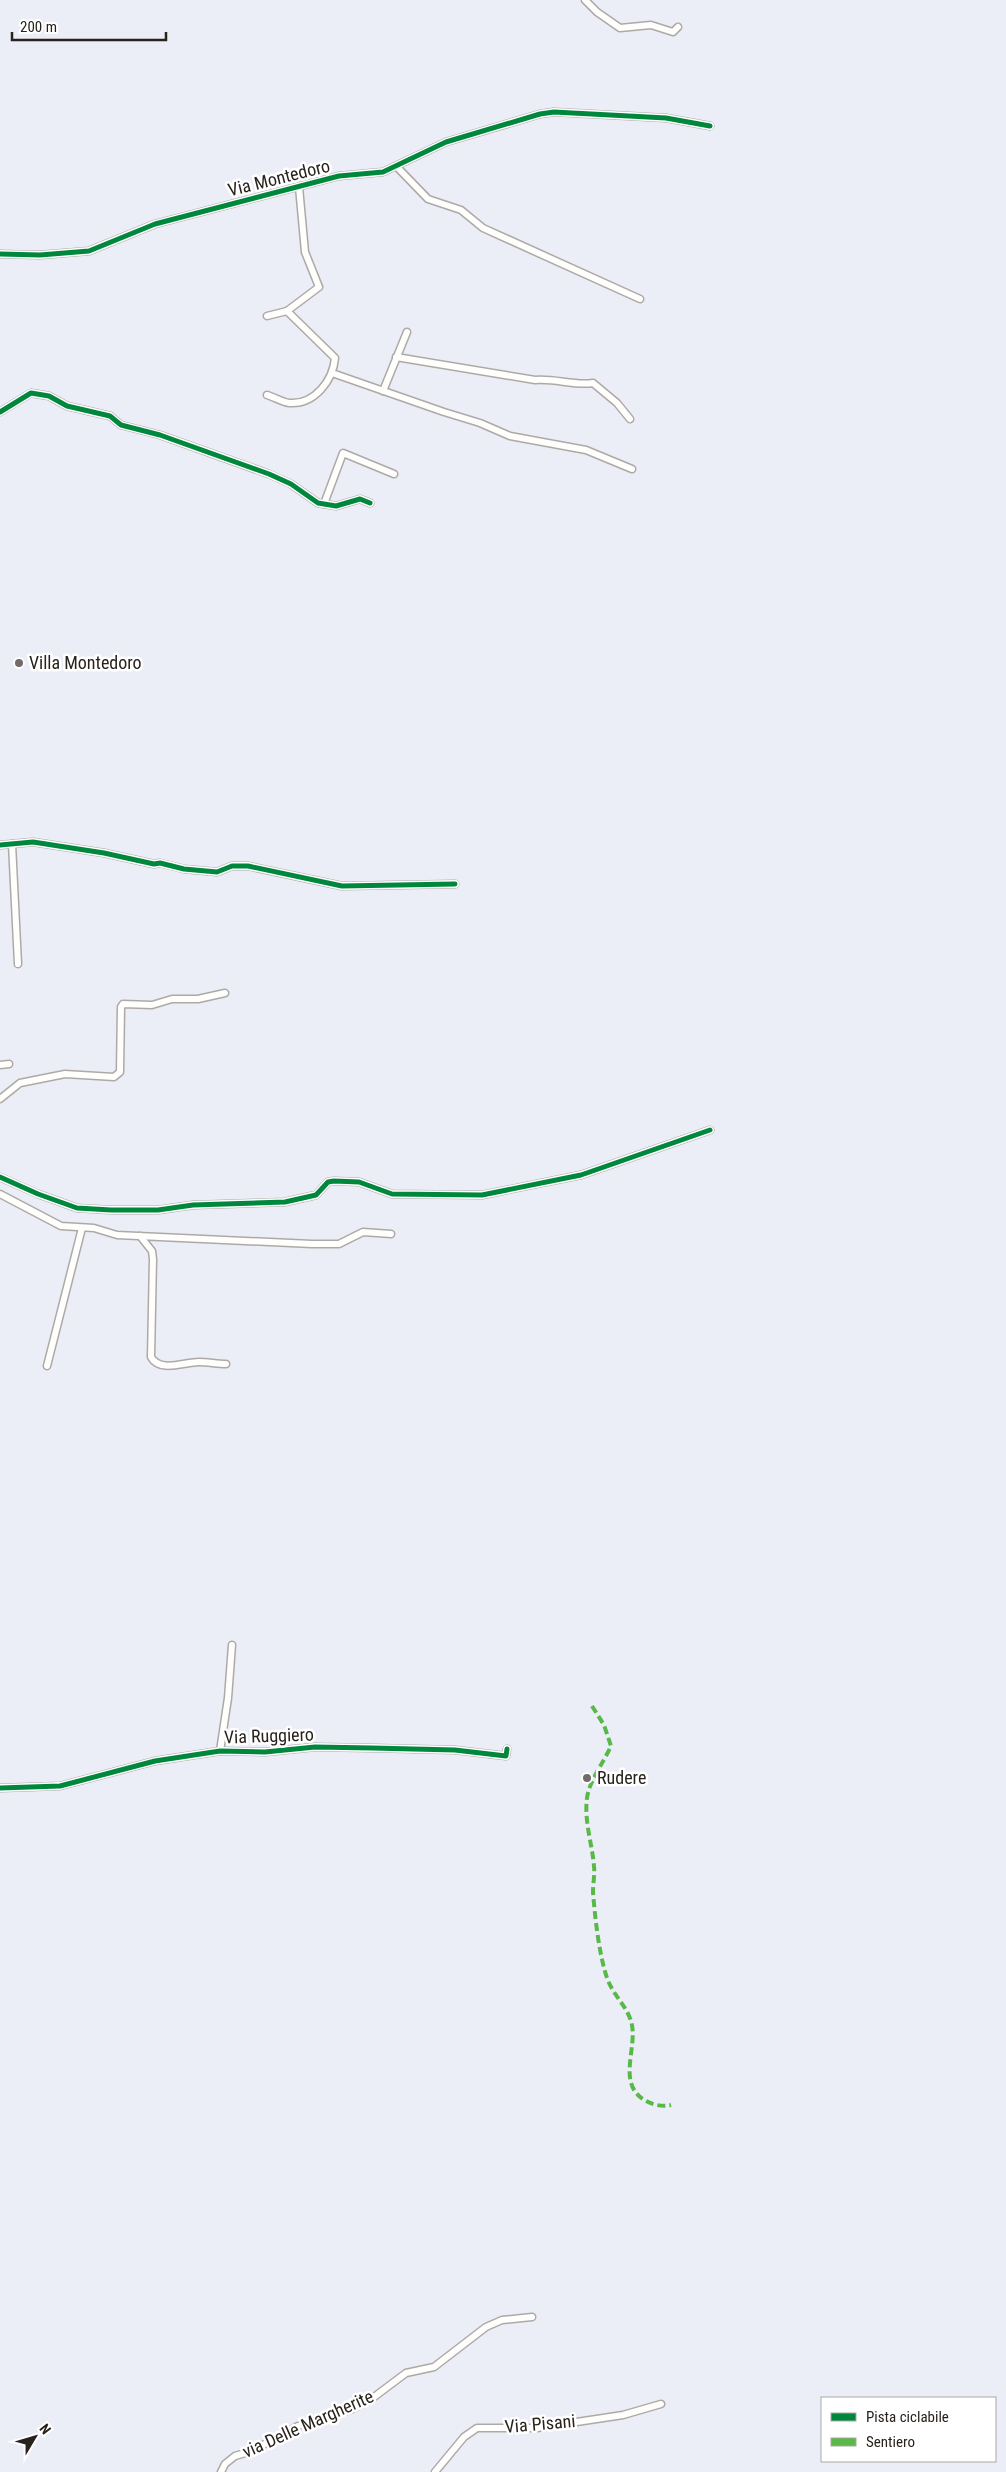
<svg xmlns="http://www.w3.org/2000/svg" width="1006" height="2472" font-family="'Roboto Condensed',sans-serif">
  <rect width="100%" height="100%" fill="#f9f5f2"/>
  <path fill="#eceef7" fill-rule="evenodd" d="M0 0H1006V2472H0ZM822 2398H995V2461H822Z"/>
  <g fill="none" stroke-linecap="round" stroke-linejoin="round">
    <defs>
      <g id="street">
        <path d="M585 0 597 12 620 28 651 25 673 32 678 27"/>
        <path d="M396 166 428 199 461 210 483 228 640 299"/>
        <path d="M0 254 40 255 89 251 155 224 339 176 383 172 446 142 540 114 554 112 666 118 710 126"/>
        <path d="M267 316 287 311 319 287 305 252 299 187"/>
        <path d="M396 357 535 380C555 378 574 386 593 383L617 403 630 419"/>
        <path d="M332 373 444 412 480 423 510 436 586 450 632 469"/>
        <path d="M383 391 407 332"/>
        <path d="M267 395C274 397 282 402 289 403 315 405 333 380 335 358L287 311"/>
        <path d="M0 412 31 393 49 396 67 406 110 416 121 425 160 435 269 474 291 484 318 503 336 506 360 499 370 503"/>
        <path d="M324 504 343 453 394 474"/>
        <path d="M12 844 18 964"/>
        <path d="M0 845 33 842 104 853 154 864 160 863 184 869 217 872 232 866H248L342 886 455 884"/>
        <path d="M0 1065 9 1064"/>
        <path d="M0 1099 20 1083 65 1074 114 1077 120 1072 121 1007 123 1004 152 1005 172 999H198L225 993"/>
        <path d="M0 1177 38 1194 77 1208 111 1210H158L193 1205 285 1202 316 1195 328 1182 334 1181 359 1182 392 1194 482 1195 581 1175 710 1130"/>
        <path d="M0 1194 61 1226 94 1228 117 1235 312 1244H339L363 1232 391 1234"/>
        <path d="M140 1236 152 1251 153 1259 151 1357C160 1373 184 1362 199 1362 208 1362 217 1364 226 1364"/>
        <path d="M47 1366 82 1228"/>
        <path d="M220 1751 228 1698 232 1645"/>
        <path d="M0 1788 60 1786 155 1761 220 1751 265 1752 315 1747 372 1748 455 1750 506 1756 507 1749"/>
        <path d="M221 2472 225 2464 235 2456 252 2451 298 2426 350 2410 370 2400 406 2373 434 2367 486 2327 502 2320 532 2317"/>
        <path d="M435 2472 464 2437 477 2428H537L623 2415 661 2404"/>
      </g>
    </defs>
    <use href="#street" stroke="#aea9a5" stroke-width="9"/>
    <use href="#street" stroke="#fefefd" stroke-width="6"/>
    <path stroke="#58b947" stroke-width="4" stroke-dasharray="8 4" stroke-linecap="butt" d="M592 1706 604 1725 611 1746C604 1762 589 1781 587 1798 584 1821 592 1843 594 1866 595 1874 593 1883 593 1892 595 1918 599 1954 607 1978 613 1995 626 2005 631 2021 639 2047 615 2084 646 2101 653 2105 663 2107 671 2105"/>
    <defs>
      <g id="cycleway">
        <path d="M0 254 40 255 89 251 155 224 339 176 383 172 446 142 540 114 554 112 666 118 710 126"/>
        <path d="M0 412 31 393 49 396 67 406 110 416 121 425 160 435 269 474 291 484 318 503 336 506 360 499 370 503"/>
        <path d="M0 845 33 842 104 853 154 864 160 863 184 869 217 872 232 866H248L342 886 455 884"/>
        <path d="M0 1177 38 1194 77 1208 111 1210H158L193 1205 285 1202 316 1195 328 1182 334 1181 359 1182 392 1194 482 1195 581 1175 710 1130"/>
        <path d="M0 1788 60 1786 155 1761 220 1751 265 1752 315 1747 372 1748 455 1750 506 1756 507 1749"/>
      </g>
    </defs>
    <use href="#cycleway" stroke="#fff" stroke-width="8"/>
    <use href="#cycleway" stroke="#00873e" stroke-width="5"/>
  </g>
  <g fill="#716c67" stroke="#fff" stroke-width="2">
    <circle cx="19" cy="663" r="5"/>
    <circle cx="587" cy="1778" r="5"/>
  </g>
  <g text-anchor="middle" stroke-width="5" stroke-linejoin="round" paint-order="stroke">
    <g font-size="18" fill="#28221c" stroke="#fff">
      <text transform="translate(279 178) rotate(-14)" y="6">Via Montedoro</text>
      <text transform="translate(269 1736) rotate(-2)" y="6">Via Ruggiero</text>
      <text transform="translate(308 2424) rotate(-24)" y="6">via Delle Margherite</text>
      <text transform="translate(540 2424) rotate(-5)" y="6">Via Pisani</text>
    </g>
    <g font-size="18" fill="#28221c" stroke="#fff" text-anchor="start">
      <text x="29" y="669">Villa Montedoro</text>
      <text x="597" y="1784">Rudere</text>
    </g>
  </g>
  <rect x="821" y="2397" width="175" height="65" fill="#ffffff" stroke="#a9a7a4"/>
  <rect x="831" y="2413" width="25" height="8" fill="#00873e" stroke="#a9a7a4"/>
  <text x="866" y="2422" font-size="15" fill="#28221c">Pista ciclabile</text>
  <rect x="831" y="2438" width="25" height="8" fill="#58b947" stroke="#a9a7a4"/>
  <text x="866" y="2447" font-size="15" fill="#28221c">Sentiero</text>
  <g transform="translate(35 2437) rotate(52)" stroke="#ffffff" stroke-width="4" paint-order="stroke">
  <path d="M0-4L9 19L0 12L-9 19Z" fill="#28221c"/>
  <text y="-8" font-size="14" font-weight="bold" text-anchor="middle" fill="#28221c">N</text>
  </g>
  <path d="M12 32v8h154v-8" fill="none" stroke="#28221c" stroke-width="2.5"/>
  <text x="20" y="32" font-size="15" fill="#28221c" stroke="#ffffff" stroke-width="4" paint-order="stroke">200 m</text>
</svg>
